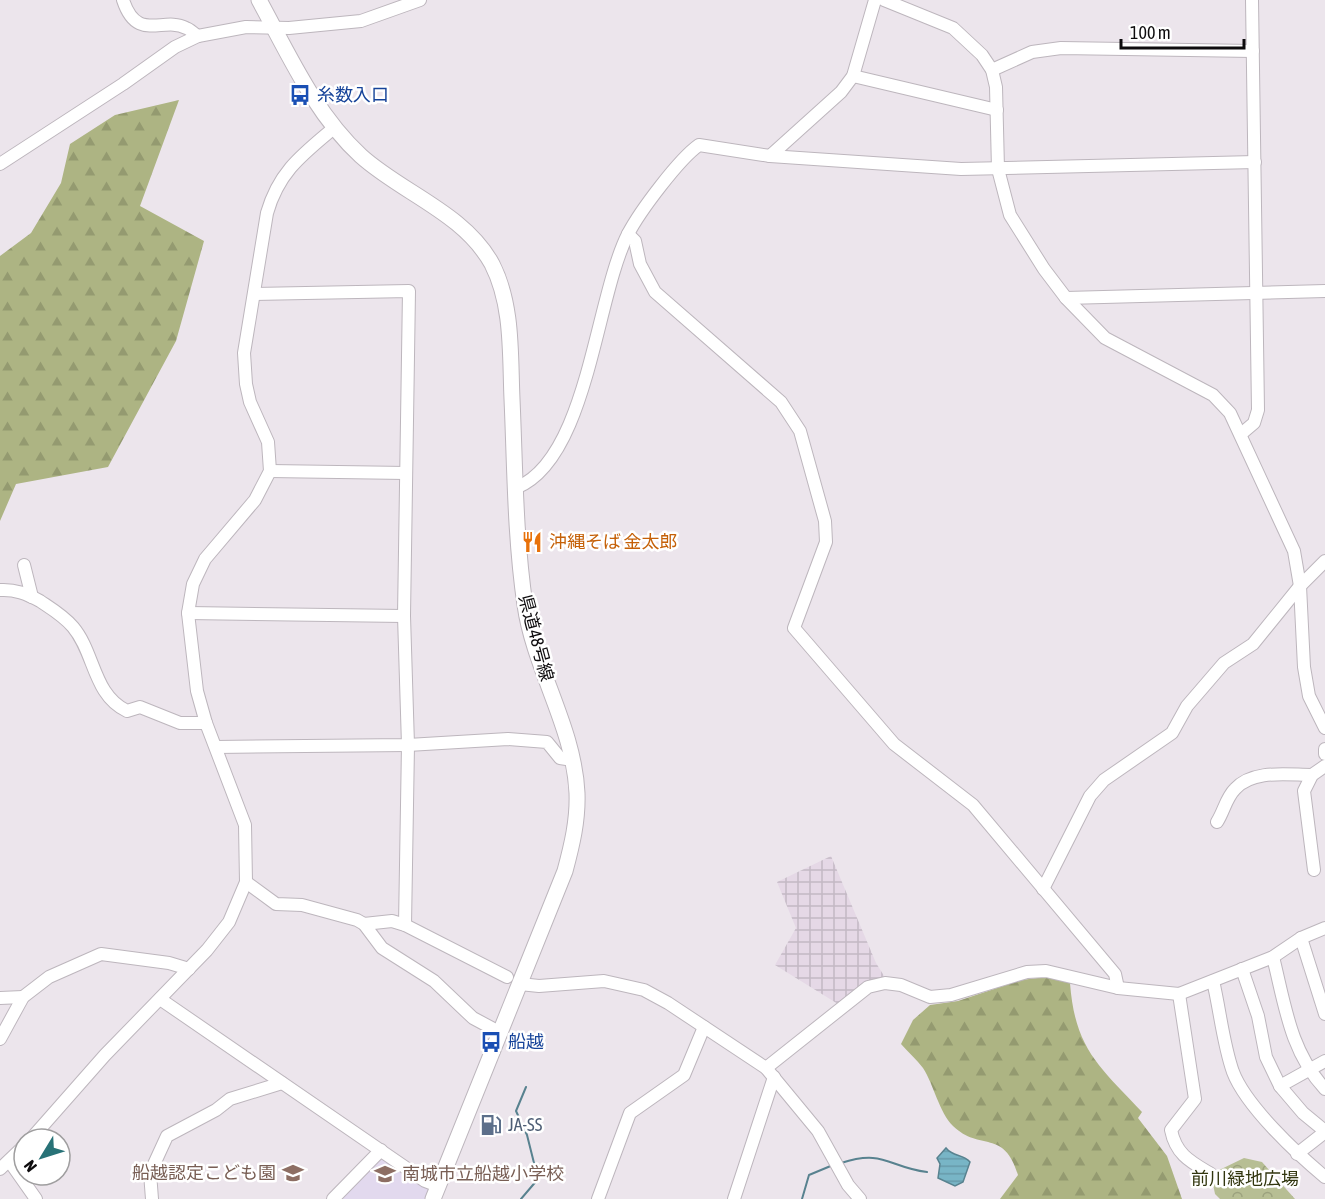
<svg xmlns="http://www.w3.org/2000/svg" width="1325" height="1199" font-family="'Asap Condensed','Noto Sans JP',sans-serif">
  <defs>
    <pattern id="industrial-grid" width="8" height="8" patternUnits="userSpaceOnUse" patternTransform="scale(1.5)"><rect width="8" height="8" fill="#e5d8e6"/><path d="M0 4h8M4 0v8" fill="none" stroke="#c3b8c4"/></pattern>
    <pattern id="forest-firs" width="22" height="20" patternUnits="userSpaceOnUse" patternTransform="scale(1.5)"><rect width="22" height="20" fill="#adb483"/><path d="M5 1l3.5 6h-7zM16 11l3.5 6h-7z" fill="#949a70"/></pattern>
    <pattern id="park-crowns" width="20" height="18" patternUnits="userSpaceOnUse" patternTransform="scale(1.5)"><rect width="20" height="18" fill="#b7be94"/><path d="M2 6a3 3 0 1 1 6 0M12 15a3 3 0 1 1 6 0" fill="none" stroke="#9ca27e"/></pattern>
    <pattern id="water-rules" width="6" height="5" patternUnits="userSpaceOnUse" patternTransform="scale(1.5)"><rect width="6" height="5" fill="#78b5c6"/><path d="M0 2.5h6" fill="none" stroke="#679aa9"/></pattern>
  </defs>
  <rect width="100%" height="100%" fill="#ece5ec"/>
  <path fill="url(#industrial-grid)" d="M831 856 876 963 886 979 838 1004 775 965 796 928 777 882Z"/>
  <path fill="#e2d9ee" d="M385 1159 430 1189 426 1199H338L377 1160Z"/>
  <g fill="url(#forest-firs)">
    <path d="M179 100 140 206 204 241 176 341 108 467 16 484 0 521V256L31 233 61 183 70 144 115 115Z"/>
    <path d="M1046 977 1070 983C1075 1049 1099 1066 1142 1112L1138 1118 1167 1156 1182 1199H1000L1018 1175C1004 1128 980 1152 953 1126 939 1112 934 1085 923 1068 917 1060 908 1052 901 1044L913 1020 930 1005 958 1001 1021 980Z"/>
  </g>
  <path fill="url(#park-crowns)" d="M1244 1158 1262 1162 1295 1199H1220L1215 1194 1211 1174Z"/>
  <path fill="url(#water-rules)" stroke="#58828f" stroke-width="1.5" d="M946 1148C953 1157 963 1154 970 1162L963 1182 955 1186 938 1178 940 1164 937 1158Z"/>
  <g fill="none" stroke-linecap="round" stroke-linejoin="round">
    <g stroke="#58828f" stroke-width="2">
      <path d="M841 1163C884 1149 888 1167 927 1172"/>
      <path d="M521 1199 538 1179 527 1135 516 1111 526 1087"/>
      <path d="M802 1199 809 1175 833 1165"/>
    </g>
    <defs>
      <g id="minor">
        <path d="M123 0C137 43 163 16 186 28 190 29 194 34 198 36"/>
        <path d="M884 0 953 28 982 55 992 70 996 87 998 169 1010 215 1044 269 1066 298 1105 338 1213 395 1230 413 1294 551 1300 586 1304 667 1309 696 1325 728"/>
        <path d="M992 70 1032 52 1061 48 1253 51"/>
        <path d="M853 76 997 110"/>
        <path d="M770 156 841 92 853 76 875 0"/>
        <path d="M0 164 123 84 175 47 198 36 246 27 289 28 361 21 420 0"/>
        <path d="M628 234 635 241 640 264 655 292 781 402 800 431 825 521 826 542 794 628 894 744 973 805 1115 974 1118 988"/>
        <path d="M254 294 409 291 404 616 408 745 405 925"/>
        <path d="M1066 298 1325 291"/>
        <path d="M1241 434 1254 423 1258 410 1252 0"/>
        <path d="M270 471 406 473"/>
        <path d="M516 488C588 459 595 299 628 234 640 211 679 159 699 145L770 156 961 169 1255 162"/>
        <path d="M24 565 32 597"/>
        <path d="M0 590C15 589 27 594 40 601 52 609 64 616 73 627 95 653 93 695 127 711L140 707 180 723H206"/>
        <path d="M188 613 404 616"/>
        <path d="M216 747 408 745 508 739 547 742 560 758 573 760"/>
        <path d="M1325 749V754"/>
        <path d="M1217 822C1224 811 1226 798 1235 789 1253 769 1288 775 1312 775"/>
        <path d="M1314 870 1304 791 1312 775 1325 766"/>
        <path d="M246 882 276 904 302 905 357 920 364 924 382 948 434 981 473 1018 501 1033"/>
        <path d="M1043 889 1090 796 1104 780 1172 733 1187 706 1224 663 1253 644 1300 586 1325 561"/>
        <path d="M364 924 392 921 405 925 507 977"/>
        <path d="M1301 938 1325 1014"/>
        <path d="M1273 957C1285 1005 1290 1051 1325 1089"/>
        <path d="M1242 969 1258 1016 1266 1057 1280 1086 1303 1113 1325 1131"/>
        <path d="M1213 981C1220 1010 1223 1044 1233 1072 1246 1106 1297 1154 1325 1177"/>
        <path d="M520 984 539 986 604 981 644 990 668 1003 766 1068 818 1131 848 1185 860 1199"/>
        <path d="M1179 994 1195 1099 1171 1130C1176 1155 1191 1162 1211 1174"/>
        <path d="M0 998 23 997"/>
        <path d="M160 999 425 1181 438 1186"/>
        <path d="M0 1039 23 997 49 977 101 954 169 963 189 969"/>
        <path d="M766 1068 868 987 885 983 901 985 930 997 951 995 1027 972 1046 971 1118 988 1179 994 1273 957 1301 938 1325 928"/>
        <path d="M1280 1086 1325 1061"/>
        <path d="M31 1139 105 1055 207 950 229 922 246 882 245 825 206 723 197 691 188 613 193 584 205 559 255 500 270 471 268 442 250 402 246 384 244 353 267 213C279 171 303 154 335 127"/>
        <path d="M1297 1154 1325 1132"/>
        <path d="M10 1162 36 1199"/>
        <path d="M0 1169 24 1146"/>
        <path d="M152 1199 150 1173 167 1136 216 1110 230 1099 282 1083"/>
        <path d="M333 1199 381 1150"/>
        <path d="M598 1199 630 1113 684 1075 704 1027"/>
        <path d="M734 1199 774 1077"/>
      </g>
      <path id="major" d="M259 0C288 53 315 114 361 156 402 193 464 213 492 264 513 305 510 354 512 399 515 467 515 537 525 605 534 669 574 727 577 793 578 820 572 845 565 871L433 1199"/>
    </defs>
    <use href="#minor" stroke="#bdb6bd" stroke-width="14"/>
    <use href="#major" stroke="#bdb6bd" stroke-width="17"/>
    <use href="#minor" stroke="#fff" stroke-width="12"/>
    <use href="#major" stroke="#fff" stroke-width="15"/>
  </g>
  <defs>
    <symbol id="bus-bare" viewBox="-9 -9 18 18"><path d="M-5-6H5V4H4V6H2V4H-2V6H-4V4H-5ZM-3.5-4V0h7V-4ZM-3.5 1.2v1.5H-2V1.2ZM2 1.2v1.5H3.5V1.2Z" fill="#1a4fb4" stroke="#fff" stroke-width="2.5" paint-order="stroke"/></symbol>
    <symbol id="restaurant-bare" viewBox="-9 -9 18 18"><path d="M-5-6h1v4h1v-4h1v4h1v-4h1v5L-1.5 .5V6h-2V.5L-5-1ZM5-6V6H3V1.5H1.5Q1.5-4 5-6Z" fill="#e8710a" stroke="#fff" stroke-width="2.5" paint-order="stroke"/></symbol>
    <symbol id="fuel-bare" viewBox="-9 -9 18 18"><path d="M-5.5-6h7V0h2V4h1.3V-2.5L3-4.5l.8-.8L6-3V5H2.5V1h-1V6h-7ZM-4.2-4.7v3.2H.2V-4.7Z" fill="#5c6f8a" stroke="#fff" stroke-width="2.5" paint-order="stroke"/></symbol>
    <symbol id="school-bare" viewBox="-9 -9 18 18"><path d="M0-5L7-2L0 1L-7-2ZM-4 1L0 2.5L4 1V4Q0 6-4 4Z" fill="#8d6e63" stroke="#fff" stroke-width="2.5" paint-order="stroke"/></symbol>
  </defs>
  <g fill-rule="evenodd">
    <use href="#bus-bare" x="285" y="80" width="30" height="30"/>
    <use href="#restaurant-bare" x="517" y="527" width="30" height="30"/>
    <use href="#bus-bare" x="476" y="1027" width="30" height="30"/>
    <use href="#fuel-bare" x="476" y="1110" width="30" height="30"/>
    <use href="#school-bare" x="278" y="1158" width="30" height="30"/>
    <use href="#school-bare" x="370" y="1159" width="30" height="30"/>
  </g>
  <g text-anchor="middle" stroke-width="5" stroke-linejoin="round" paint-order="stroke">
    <g font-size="18" fill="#164399" stroke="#fff" text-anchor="start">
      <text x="317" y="101">糸数入口</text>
      <text x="508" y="1048">船越</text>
    </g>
    <g font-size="18" fill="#c56008" stroke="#fff" text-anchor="start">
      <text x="549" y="548">沖縄そば 金太郎</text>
    </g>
    <g font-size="18" fill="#0e0c0e" stroke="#fff">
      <text transform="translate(536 638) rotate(75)" y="6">県道48号線</text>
    </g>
    <g font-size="18" fill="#4e5e75" stroke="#fff" text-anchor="start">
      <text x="508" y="1131">JA-SS</text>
    </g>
    <g font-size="18" fill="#785e54" stroke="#fff" text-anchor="end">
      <text x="276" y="1179">船越認定こども園</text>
      <text x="402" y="1180" text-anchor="start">南城市立船越小学校</text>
    </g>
    <g font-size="18" fill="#32360f" stroke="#fff">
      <text x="1245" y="1185">前川緑地広場</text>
    </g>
  </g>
  <g transform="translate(42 1157) rotate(232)"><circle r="28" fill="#ffffff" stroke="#9f9e9f" stroke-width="1.5"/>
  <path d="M0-4.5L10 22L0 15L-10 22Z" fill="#287277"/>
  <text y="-9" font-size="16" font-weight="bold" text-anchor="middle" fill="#0e0c0e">N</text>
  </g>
  <path d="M1121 39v9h123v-9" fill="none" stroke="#0e0c0e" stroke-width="3"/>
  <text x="1130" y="39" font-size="18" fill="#0e0c0e" stroke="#ffffff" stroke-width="4.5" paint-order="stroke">100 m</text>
</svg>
